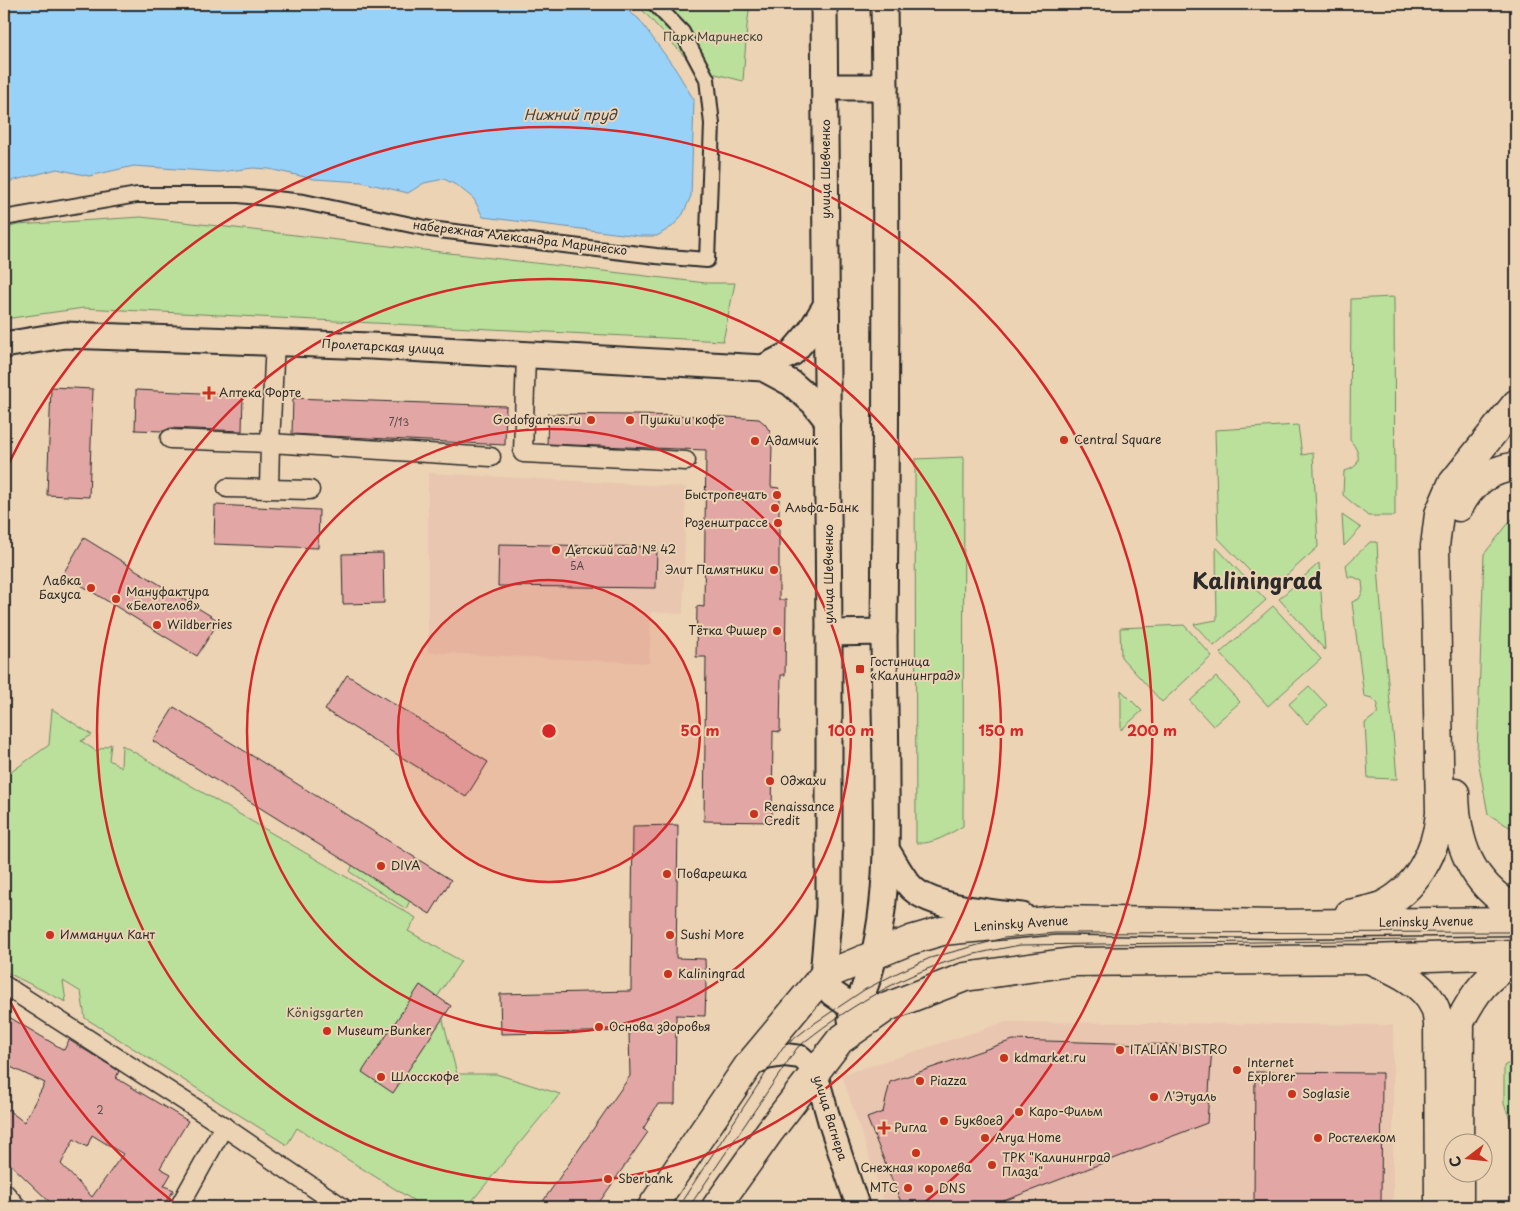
<svg xmlns="http://www.w3.org/2000/svg" width="1520" height="1211" font-family="'Playpen Sans',sans-serif">
  <rect width="100%" height="100%" fill="#ecd3b4"/>
  <filter id="ink" filterUnits="userSpaceOnUse"><feTurbulence type="fractalNoise" baseFrequency=".02" numOctaves="2"/><feDisplacementMap in="SourceGraphic" scale="10" xChannelSelector="R" yChannelSelector="G"/><feConvolveMatrix kernelMatrix="1 2 1 2 8 2 1 2 1" color-interpolation-filters="sRGB"/></filter>
  <g filter="url(#ink)">
    <g fill="#e9c6b0">
      <path d="M428 473 686 487 683 614 651 612 649 663 428 652Z"/>
      <path d="M1006 1022 1393 1025V1207H886L842 1075Z"/>
    </g>
    <g fill="#bae09b" stroke="#728663">
      <path d="M637 4H750L747 26 743 81 696 69Z"/>
      <path d="M141 217 706 283H735L723 341 84 308 4 319V229L17 225Z"/>
      <path d="M1394 297 1395 516H1368L1343 495 1344 471C1364 467 1360 452 1350 440L1351 299Z"/>
      <path d="M1298 425 1302 455 1313 453 1318 547 1269 591 1218 538 1215 430Z"/>
      <path d="M964 457 963 826C949 834 933 845 916 843L915 459Z"/>
      <path d="M1516 514V831L1488 814 1477 754 1484 554Z"/>
      <path d="M1342 515 1361 528 1344 546Z"/>
      <path d="M1370 542H1377C1380 622 1391 700 1397 779L1368 778 1365 723 1377 714 1378 704 1372 698 1364 696 1352 602 1359 599 1363 591 1362 581 1354 577H1348L1346 565Z"/>
      <path d="M1216 547 1266 600 1214 646 1194 624 1217 620Z"/>
      <path d="M1319 563 1325 650 1279 599Z"/>
      <path d="M1273 606 1321 659 1268 706 1220 653Z"/>
      <path d="M1184 625 1212 656 1162 702 1121 657 1120 628Z"/>
      <path d="M1216 677 1240 702 1213 726 1190 701Z"/>
      <path d="M1309 686 1327 705 1307 724 1289 704Z"/>
      <path d="M1121 690 1142 711 1121 730Z"/>
      <path d="M52 709 92 735 81 741 96 751 111 744 109 760 121 767 122 745 416 918 408 931 461 961 437 997 457 1074H496L560 1094 467 1207H424L297 1128 287 1145 85 1018 81 992 63 981 66 1002 4 971V777L49 745Z"/>
      <path d="M357 852 416 887 406 909 350 872Z"/>
      <path d="M1516 1059V1134L1504 1104V1066Z"/>
    </g>
    <path fill="#99d2f9" stroke="#6d8fa7" d="M4 4H619L639 19 676 70 694 100 691 196 683 214 673 226 657 236H639L483 217 474 199 458 186 444 179 424 183 408 193 362 182 314 179 269 169 253 168 219 172 134 166 89 176 57 169 8 182 4 175Z"/>
    <g fill="#e2a7a5" stroke="#2b2b2b" fill-rule="evenodd">
      <path d="M51 387 93 389 89 497 47 495Z"/>
      <path d="M136 390 243 395 242 431 170 428 164 431 135 430Z"/>
      <path d="M293 398 506 406 505 445 292 434Z"/>
      <path d="M548 414 712 416 759 419 765 424 770 432 772 444 771 487 779 488V600H786L785 675H781L780 732 773 731 772 822 704 821 706 657H696L697 606 704 607 706 450 547 444Z"/>
      <path d="M215 505 319 510 318 548 214 544Z"/>
      <path d="M84 538 219 621 197 656 63 574Z"/>
      <path d="M499 544 657 547 656 588 498 586Z"/>
      <path d="M383 553 384 603 343 604 342 554Z"/>
      <path d="M347 675 488 762 466 797 325 710Z"/>
      <path d="M174 707 451 880 430 914 153 741Z"/>
      <path d="M678 825 676 958 705 959 706 988 705 1016 676 1015 675 1104H658L643 1129 648 1132 596 1207H539L630 1076 629 1031 501 1034 500 994 631 991 633 826Z"/>
      <path d="M420 985 451 1006 393 1093 362 1072Z"/>
      <path d="M4 1014 64 1050 69 1040 119 1071 116 1078 188 1121 160 1168 171 1174 164 1186 174 1190 162 1207H55L4 1158V1107L24 1122 45 1083 4 1064ZM92 1135 123 1154 92 1197 61 1164 74 1139 87 1147Z"/>
      <path d="M1013 1040 1212 1046 1207 1123 988 1207H903L867 1118 883 1112 890 1082Z"/>
      <path d="M1255 1072 1382 1073 1381 1203 1254 1202Z"/>
    </g>
    <g fill="none" stroke-linecap="round" stroke-linejoin="round">
      <defs>
        <path id="pedestrian" d="M4 218 137 195H239L304 202 430 229 656 256 707 260 712 124 707 79 682 32 655 4"/>
        <g id="minor">
          <path d="M526 355 523 453 686 461"/>
          <path d="M170 439 270 443 275 342"/>
          <path d="M227 488 310 490"/>
          <path d="M269 489 270 443 491 457"/>
          <path d="M4 985 217 1122 342 1207"/>
          <path d="M4 1192 17 1207"/>
          <path d="M179 1207 224 1126"/>
        </g>
        <path id="tertiary" d="M748 1066 766 1058 785 1055 801 1057 815 1070 830 1123 858 1207"/>
        <g id="secondary">
          <path d="M824 4 829 633V907L823 976 832 993 845 1002 858 1006 887 1007"/>
          <path d="M826 87H885"/>
          <path d="M4 345 65 335 371 346 763 368 791 383 813 402 828 421"/>
          <path d="M763 368 792 353 810 332 827 304"/>
          <path d="M829 633 884 632"/>
          <path d="M887 851C895 863 903 880 913 889 934 908 995 913 1022 916"/>
          <path d="M851 1019C888 947 887 862 886 783 886 732 884 680 884 629 886 421 887 212 884 4"/>
        </g>
        <g id="primary">
          <path d="M1459 507C1473 481 1488 471 1516 466"/>
          <path d="M1455 793C1456 843 1470 883 1516 909"/>
          <path d="M1349 914C1359 912 1370 910 1379 907 1416 891 1437 851 1440 813L1435 546 1439 514 1452 484 1516 404"/>
          <path d="M1373 961C1396 971 1424 983 1435 1008 1437 1012 1437 1018 1438 1023L1439 1207"/>
          <path d="M1459 1144 1460 1022C1475 991 1487 977 1516 959"/>
          <path d="M652 1207 748 1066 823 976 911 940 942 931 1057 920 1275 924 1516 921"/>
          <path d="M716 1207 770 1131 840 1040 887 1007 965 977 1072 962 1370 959 1516 954"/>
          <path d="M1459 1207V1174"/>
        </g>
      </defs>
      <use href="#pedestrian" stroke="#2b2b2b" stroke-width="18"/>
      <use href="#minor" stroke="#2b2b2b" stroke-width="21"/>
      <use href="#tertiary" stroke="#2b2b2b" stroke-width="26"/>
      <use href="#secondary" stroke="#2b2b2b" stroke-width="29"/>
      <use href="#primary" stroke="#2b2b2b" stroke-width="31"/>
      <use href="#pedestrian" stroke="#ecd3b4" stroke-width="14"/>
      <use href="#minor" stroke="#ecd3b4" stroke-width="18"/>
      <use href="#tertiary" stroke="#ecd3b4" stroke-width="22"/>
      <use href="#secondary" stroke="#ecd3b4" stroke-width="25"/>
      <use href="#primary" stroke="#ecd3b4" stroke-width="28"/>
      <g stroke="#2b2b2b" stroke-width="1">
        <path d="M678 1207 783 1047 812 1025 864 990 897 973 930 958 1004 938 1055 933 1516 932"/>
        <path d="M689 1207 797 1048C841 1011 904 973 960 958 980 952 1000 949 1020 945L1416 940"/>
      </g>
    </g>
  </g>
  <circle cx="549" cy="731" r="151" fill="#d62828" fill-opacity=".12"/>
  <g fill="none" stroke="#d62828" stroke-width="2.5">
    <circle cx="549" cy="731" r="151"/>
    <circle cx="549" cy="731" r="302"/>
    <circle cx="549" cy="731" r="452"/>
    <path d="M178 1206A603 603 0 0 1 5 991M5 471A603 603 0 1 1 920 1206"/>
  </g>
  <g fill="#c8321e" stroke="#ecd3b4" stroke-width="2">
    <path d="M206.5 385.5h5v5h5v5h-5v5h-5v-5h-5v-5h5z"/>
    <circle cx="591" cy="420" r="5"/>
    <circle cx="630" cy="420" r="5"/>
    <circle cx="1064" cy="440" r="5"/>
    <circle cx="755" cy="441" r="5"/>
    <circle cx="777" cy="495" r="5"/>
    <circle cx="775" cy="508" r="5"/>
    <circle cx="778" cy="523" r="5"/>
    <circle cx="556" cy="550" r="5"/>
    <circle cx="774" cy="570" r="5"/>
    <circle cx="91" cy="588" r="5"/>
    <circle cx="116" cy="599" r="5"/>
    <circle cx="157" cy="625" r="5"/>
    <circle cx="777" cy="631" r="5"/>
    <rect x="855" y="664" width="10" height="10" rx="2.5"/>
    <circle cx="770" cy="781" r="5"/>
    <circle cx="754" cy="814" r="5"/>
    <circle cx="381" cy="866" r="5"/>
    <circle cx="667" cy="874" r="5"/>
    <circle cx="50" cy="935" r="5"/>
    <circle cx="670" cy="935" r="5"/>
    <circle cx="668" cy="974" r="5"/>
    <circle cx="599" cy="1027" r="5"/>
    <circle cx="327" cy="1031" r="5"/>
    <circle cx="1120" cy="1050" r="5"/>
    <circle cx="1004" cy="1058" r="5"/>
    <circle cx="1237" cy="1070" r="5"/>
    <circle cx="381" cy="1077" r="5"/>
    <circle cx="920" cy="1081" r="5"/>
    <circle cx="1292" cy="1094" r="5"/>
    <circle cx="1154" cy="1097" r="5"/>
    <circle cx="1019" cy="1112" r="5"/>
    <circle cx="944" cy="1121" r="5"/>
    <path d="M881.5 1120.5h5v5h5v5h-5v5h-5v-5h-5v-5h5z"/>
    <circle cx="985" cy="1138" r="5"/>
    <circle cx="1318" cy="1138" r="5"/>
    <circle cx="916" cy="1153" r="5"/>
    <circle cx="992" cy="1165" r="5"/>
    <circle cx="608" cy="1179" r="5"/>
    <circle cx="908" cy="1188" r="5"/>
    <circle cx="929" cy="1189" r="5"/>
  </g>
  <g text-anchor="middle" stroke-width="4" stroke-linejoin="round" paint-order="stroke">
    <g font-size="10" fill="#594a4a">
      <text x="399" y="426">7/13</text>
      <text x="577" y="570">5А</text>
      <text x="100" y="1114">2</text>
    </g>
    <g font-size="12" fill="#40463c" stroke="#ecd3b4">
      <text x="713" y="41">Парк Маринеско</text>
      <text x="325" y="1017">Königsgarten</text>
    </g>
    <g font-size="12" fill="#2b2b2b" stroke="#ecd3b4">
      <text transform="translate(826 169) rotate(-90)" y="4">улица Шевченко</text>
      <text transform="translate(520 238) rotate(7)" y="4">набережная Александра Маринеско</text>
      <text transform="translate(383 347) rotate(3)" y="4">Пролетарская улица</text>
      <text transform="translate(829 574) rotate(-90)" y="4">улица Шевченко</text>
      <text transform="translate(1426 922) rotate(-1)" y="4">Leninsky Avenue</text>
      <text transform="translate(1021 924) rotate(-4)" y="4">Leninsky Avenue</text>
      <text transform="translate(830 1118) rotate(73)" y="4">улица Вагнера</text>
    </g>
    <g font-size="12" fill="#2b2b2b" stroke="#ecd3b4" text-anchor="start">
      <text x="219" y="397">Аптека Форте</text>
      <text x="581" y="424" text-anchor="end">Godofgames.ru</text>
      <text x="640" y="424">Пушки и кофе</text>
      <text x="1074" y="444">Central Square</text>
      <text x="765" y="445">Адамчик</text>
      <text x="767" y="499" text-anchor="end">Быстропечать</text>
      <text x="785" y="512">Альфа-Банк</text>
      <text x="768" y="527" text-anchor="end">Розенштрассе</text>
      <text x="566" y="554">Детский сад № 42</text>
      <text x="764" y="574" text-anchor="end">Элит Памятники</text>
      <text x="81" y="585" text-anchor="end">Лавка<tspan x="81" dy="14">Бахуса</tspan></text>
      <text x="126" y="596">Мануфактура<tspan x="126" dy="14">«Белотелов»</tspan></text>
      <text x="167" y="629">Wildberries</text>
      <text x="767" y="635" text-anchor="end">Тётка Фишер</text>
      <text x="870" y="666">Гостиница<tspan x="870" dy="14">«Калининград»</tspan></text>
      <text x="780" y="785">Оджахи</text>
      <text x="764" y="811">Renaissance<tspan x="764" dy="14">Credit</tspan></text>
      <text x="391" y="870">DIVA</text>
      <text x="677" y="878">Поварешка</text>
      <text x="60" y="939">Иммануил Кант</text>
      <text x="680" y="939">Sushi More</text>
      <text x="678" y="978">Kaliningrad</text>
      <text x="609" y="1031">Основа здоровья</text>
      <text x="337" y="1035">Museum-Bunker</text>
      <text x="1130" y="1054">ITALIAN BISTRO</text>
      <text x="1014" y="1062">kdmarket.ru</text>
      <text x="1247" y="1067">Internet<tspan x="1247" dy="14">Explorer</tspan></text>
      <text x="391" y="1081">Шлосскофе</text>
      <text x="930" y="1085">Piazza</text>
      <text x="1302" y="1098">Soglasie</text>
      <text x="1164" y="1101">Л'Этуаль</text>
      <text x="1029" y="1116">Каро-Фильм</text>
      <text x="954" y="1125">Буквоед</text>
      <text x="894" y="1132">Ригла</text>
      <text x="995" y="1142">Arya Home</text>
      <text x="1328" y="1142">Ростелеком</text>
      <text x="1002" y="1162">ТРК "Калининград<tspan x="1002" dy="14">Плаза"</tspan></text>
      <text x="916" y="1172" text-anchor="middle">Снежная королева</text>
      <text x="618" y="1183">Sberbank</text>
      <text x="898" y="1192" text-anchor="end">МТС</text>
      <text x="939" y="1193">DNS</text>
    </g>
    <g font-size="14" font-style="italic" fill="#3c444a" stroke="#ecd3b4">
      <text x="570" y="120">Нижний пруд</text>
    </g>
    <g font-size="22" font-weight="bold" fill="#2b2b2b" stroke="#ecd3b4">
      <text x="1257" y="589">Kaliningrad</text>
    </g>
  </g>
  <circle cx="549" cy="731" r="8" fill="#d62828" stroke="#ecd3b4" stroke-width="2.5"/>
  <g font-size="15" text-anchor="middle" font-weight="bold" fill="#d62828" stroke="#ecd3b4" stroke-width="4" stroke-linejoin="round" paint-order="stroke">
    <text x="700" y="736">50 m</text>
    <text x="851" y="736">100 m</text>
    <text x="1001" y="736">150 m</text>
    <text x="1152" y="736">200 m</text>
  </g>
  <rect width="1520" height="1211" fill="none" stroke="#ecd3b4" stroke-width="20"/>
  <rect x="10" y="10" width="1500" height="1191" fill="none" stroke="#2b2b2b" stroke-width="2" filter="url(#ink)"/>
  <g transform="translate(1468 1158) rotate(254)"><circle r="24" fill="#ecd3b4" stroke="#9f907d"/>
  <path d="M0-4L9 19L0 12L-9 19Z" fill="#c8321e"/>
  <text y="-8" font-size="14" font-weight="bold" text-anchor="middle" fill="#2b2b2b">С</text>
  </g>
</svg>
